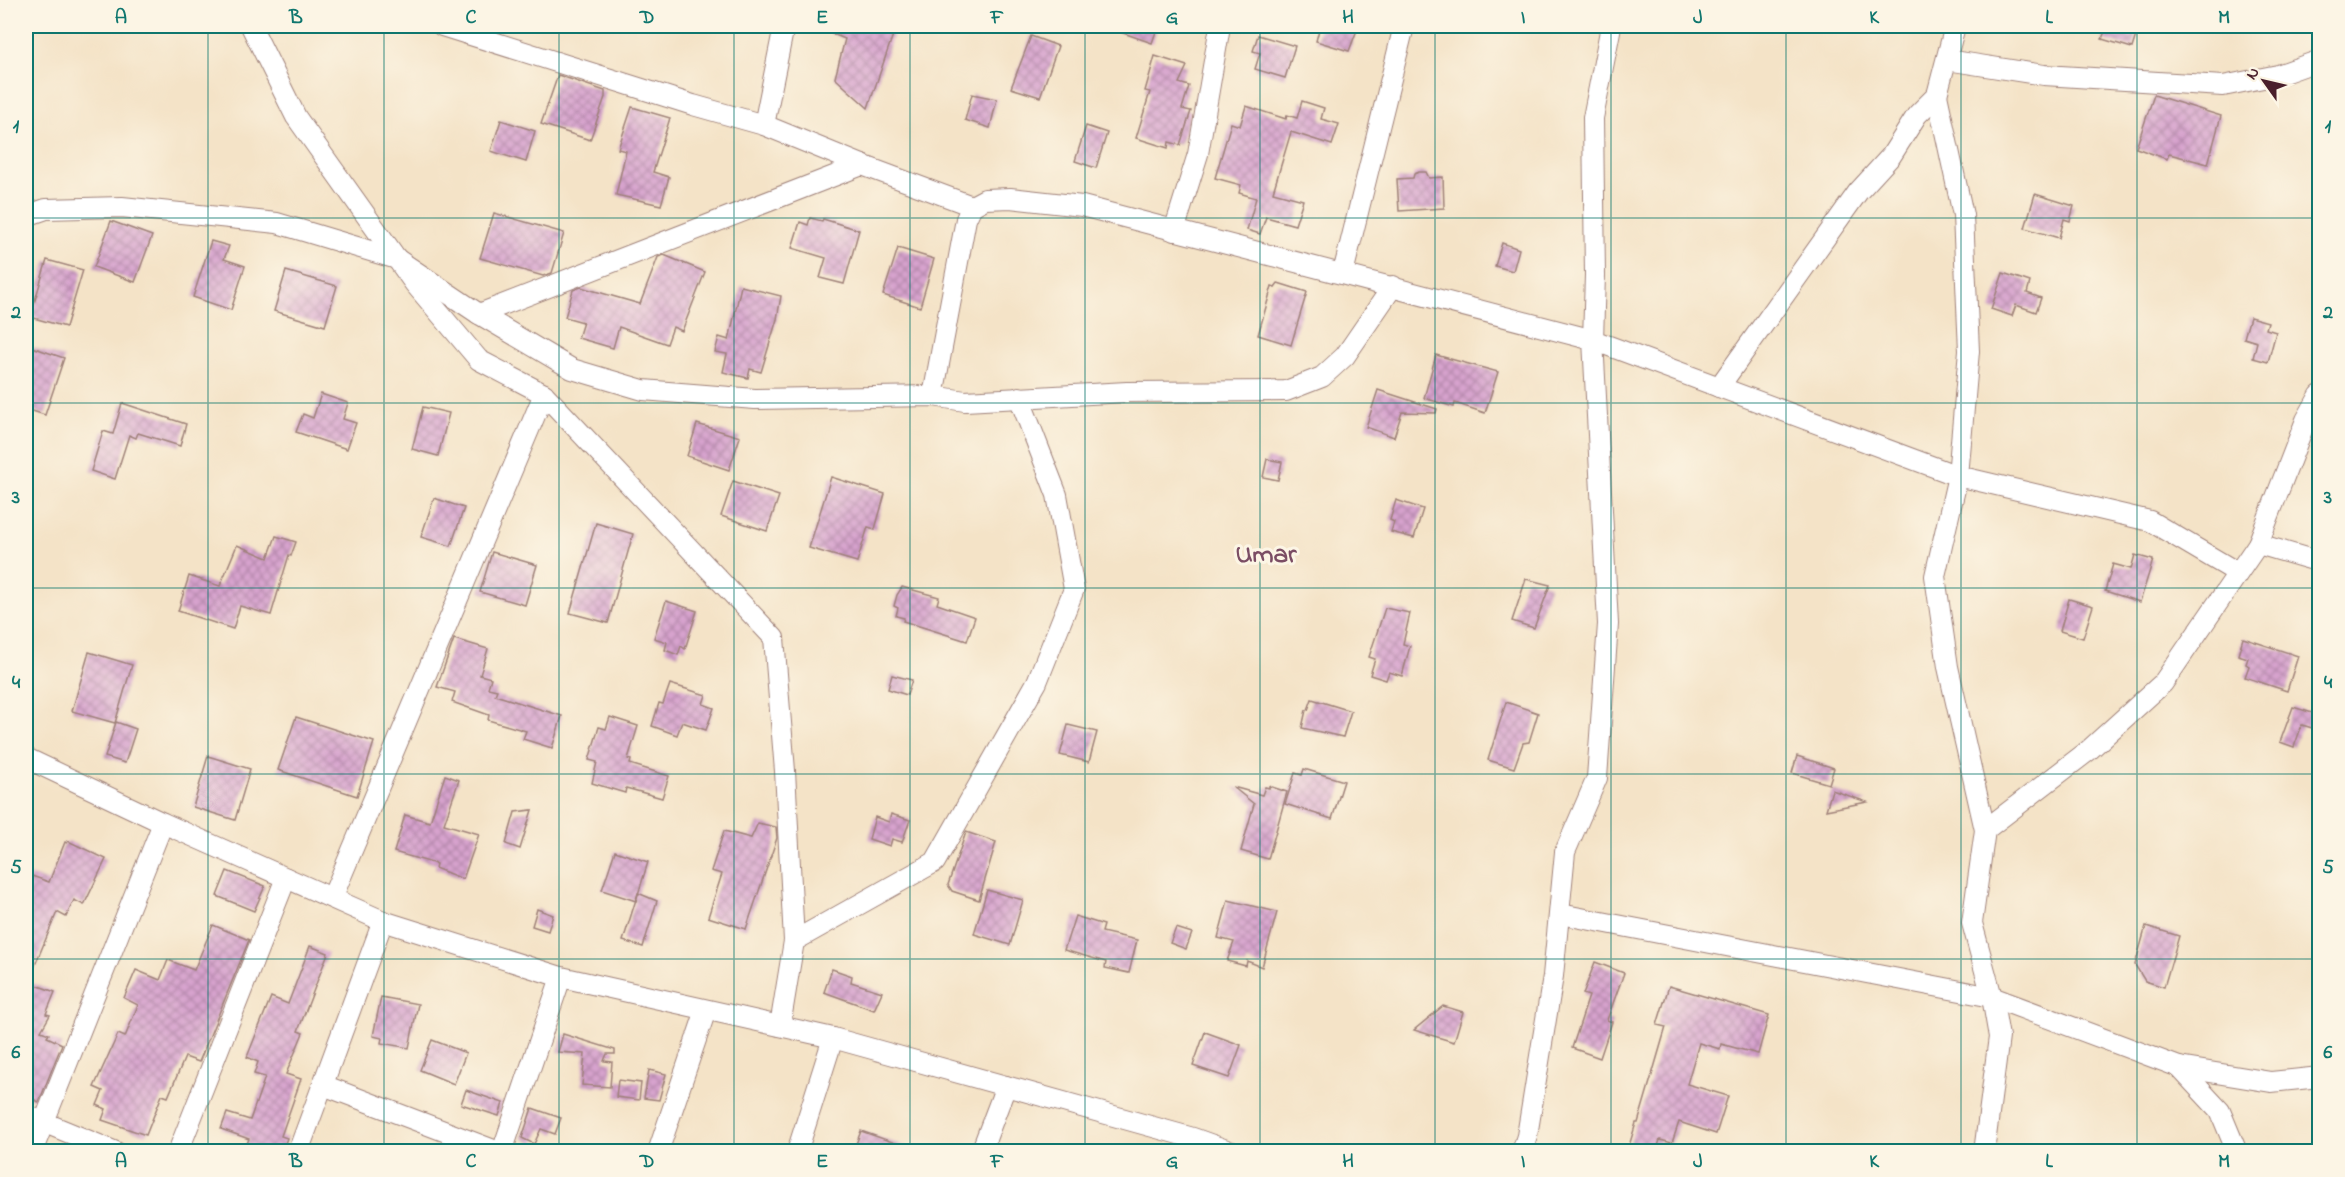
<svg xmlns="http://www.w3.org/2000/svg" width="2345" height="1177" font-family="'Indie Flower',sans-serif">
  <defs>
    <pattern id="building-cross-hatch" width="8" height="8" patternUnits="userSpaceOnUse" patternTransform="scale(1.5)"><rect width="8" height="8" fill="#d7a3ce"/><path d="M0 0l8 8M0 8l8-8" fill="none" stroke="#b084a7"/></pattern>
  </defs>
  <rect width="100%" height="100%" fill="#fcf5e5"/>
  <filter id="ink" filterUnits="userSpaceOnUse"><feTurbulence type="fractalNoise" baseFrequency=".0167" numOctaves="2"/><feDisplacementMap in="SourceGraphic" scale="12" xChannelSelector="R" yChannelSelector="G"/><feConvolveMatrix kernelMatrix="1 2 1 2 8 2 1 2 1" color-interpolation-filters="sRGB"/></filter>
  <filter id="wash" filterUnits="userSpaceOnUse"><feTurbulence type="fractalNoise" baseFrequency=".008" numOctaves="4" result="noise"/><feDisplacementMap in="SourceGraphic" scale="24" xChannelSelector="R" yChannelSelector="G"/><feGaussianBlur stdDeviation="1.35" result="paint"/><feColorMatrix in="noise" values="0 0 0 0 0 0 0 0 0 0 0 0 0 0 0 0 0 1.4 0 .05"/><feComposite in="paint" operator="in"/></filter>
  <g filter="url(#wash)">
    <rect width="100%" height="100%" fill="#f4e3c7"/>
    <g id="blocks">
      <g fill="url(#building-cross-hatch)">
        <path d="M813 26H896L868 108 835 78 845 39Z"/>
        <path d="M1110 26H1158L1152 43 1109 28Z"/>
        <path d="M1320 26H1342L1357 30 1349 51 1316 41Z"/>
        <path d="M2107 26H2139L2132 48 2102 39Z"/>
        <path d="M1258 35 1295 46 1285 78 1255 69 1260 53 1253 51Z"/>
        <path d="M1031 36 1058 46 1040 97 1011 88Z"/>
        <path d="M1155 56 1187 66 1179 83 1189 86 1182 109 1191 111 1180 145 1169 142 1168 148 1136 138 1150 92 1145 91Z"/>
        <path d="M558 75 605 91V97L590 140 541 124Z"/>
        <path d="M972 94 997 99 990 128 965 120Z"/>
        <path d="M2154 95 2221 116 2208 164 2169 154 2167 159 2136 148Z"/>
        <path d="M1302 101 1324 108 1321 119 1339 124 1332 145 1291 132 1273 192 1303 200 1295 225 1266 217 1260 234 1247 230 1256 198 1239 193 1241 185 1215 178 1231 123 1240 126 1246 106 1286 119 1287 115 1297 118Z"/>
        <path d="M632 107 670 118 653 172 669 177 661 205 616 195 626 151 618 149Z"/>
        <path d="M501 120 535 131 526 162 491 151Z"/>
        <path d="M1086 126 1107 133 1096 168 1075 161Z"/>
        <path d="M1419 172H1426L1429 178 1443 177 1444 208 1399 211 1397 179 1413 178 1414 174Z"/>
        <path d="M2035 194 2074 206 2070 221 2064 219 2059 238 2025 228Z"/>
        <path d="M494 213 564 233 552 273 543 276 480 258Z"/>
        <path d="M810 218 822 221 823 219 859 230 844 284 820 278 826 258 792 248 800 222 808 225Z"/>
        <path d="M111 221 152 236 135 282 94 267Z"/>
        <path d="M211 241 229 246 224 259 245 266 231 310 193 297Z"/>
        <path d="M1502 243 1519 249 1513 271 1495 266Z"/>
        <path d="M898 248 934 259 920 307 883 295Z"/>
        <path d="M664 255 705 272 682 331 673 327 667 344 619 327 613 348 578 338 583 322 565 317 573 290 581 287 640 304 658 257Z"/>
        <path d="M47 260 83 270 66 327 30 317Z"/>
        <path d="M286 271 337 286 325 326 274 311Z"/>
        <path d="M2003 273 2030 282 2027 293 2041 298 2036 312 2016 305 2012 316 1991 309Z"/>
        <path d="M1278 283 1307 292 1291 345 1258 335 1272 286 1275 287Z"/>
        <path d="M741 286 781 296 777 319 761 372 750 369 748 378 723 372 727 354 715 352 719 337 729 340Z"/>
        <path d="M2250 317 2268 322 2266 329 2276 332 2268 362 2253 358 2257 342 2244 338Z"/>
        <path d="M26 345 64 358 45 415 26 409Z"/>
        <path d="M1436 355 1498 372 1485 413 1455 403 1454 407 1424 398Z"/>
        <path d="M1378 390 1437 409 1436 413 1402 412 1394 437 1366 427Z"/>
        <path d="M321 394 348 403 343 419 356 423 347 449 296 432 303 414 313 418Z"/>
        <path d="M122 403 186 424 180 446 138 433 136 438 129 435 115 479 91 471 103 431 113 434Z"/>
        <path d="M423 407 449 413 438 456 412 449Z"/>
        <path d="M697 424 740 437 729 470 687 456Z"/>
        <path d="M1267 459 1282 462 1278 480 1263 477Z"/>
        <path d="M831 477 885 494 875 529 868 527 857 562 809 548Z"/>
        <path d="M733 481 779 496 767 531 721 516Z"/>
        <path d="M434 498 464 508 451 546 421 537Z"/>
        <path d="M1396 500 1423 509 1414 538 1391 532 1394 522 1390 520Z"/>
        <path d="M596 523 633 534 608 623 570 613Z"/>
        <path d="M276 536 296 542 291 556 289 555 271 615 240 606 233 629 178 611 189 576 220 586 237 545 268 558Z"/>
        <path d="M492 552 537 565 525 605 480 592Z"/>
        <path d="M2135 555 2153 560 2140 602 2105 591 2113 564 2131 569Z"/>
        <path d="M1526 579 1550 585 1534 628 1512 621Z"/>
        <path d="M902 587 939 597 937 604 975 617 967 641 903 621 904 618 896 616 898 608 894 606 897 595Z"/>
        <path d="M2069 599 2093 606 2083 638 2060 631Z"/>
        <path d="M666 601 697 611 685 649 681 646 678 655 665 650 667 642 654 638Z"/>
        <path d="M1385 608 1410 613 1403 644 1410 646 1402 676 1389 672 1386 680 1370 675 1375 659 1369 657Z"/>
        <path d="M2243 638 2298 656 2287 691 2245 677 2249 666 2246 664 2248 658 2238 655Z"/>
        <path d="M454 639 488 649 480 675 491 678 488 688 497 690 495 695 562 716 552 748 523 739 526 731 488 720 489 715 452 702 455 692 437 687Z"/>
        <path d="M89 652 132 665 115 723 72 711Z"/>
        <path d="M892 675 912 680 907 695 888 689Z"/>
        <path d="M670 684 706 695 703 704 714 708 706 730 682 722 677 735 652 726 659 703 663 704Z"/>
        <path d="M1312 699 1351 711 1343 737 1302 728 1306 710H1308Z"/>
        <path d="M1506 702 1538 713 1529 742 1523 743 1514 768 1488 760Z"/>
        <path d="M2293 707 2319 715V730L2302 725 2294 747 2280 742Z"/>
        <path d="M296 717 374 742 357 796 278 770Z"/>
        <path d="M610 717 638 726 628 759 631 760 630 764 669 776 662 798 626 788 625 793 592 783 597 762 589 760 599 727 606 729Z"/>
        <path d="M116 722 136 729 125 763 105 757Z"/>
        <path d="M1068 725 1097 732 1089 762 1060 755Z"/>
        <path d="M208 756 250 769 235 820 193 807Z"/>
        <path d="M1797 756 1834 768 1829 784 1792 773Z"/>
        <path d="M1304 769 1344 781 1332 819 1285 804 1295 773 1302 775Z"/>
        <path d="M445 775 459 780 444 824 479 834 463 879 435 868 436 864 394 852 405 815 430 822Z"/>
        <path d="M1269 786 1287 792 1268 859 1241 851 1254 804 1233 787 1262 795 1265 787 1269 788Z"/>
        <path d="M1832 790 1867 802 1826 810Z"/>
        <path d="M532 810 520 849 506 844 515 812Z"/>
        <path d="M891 814 910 820 902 842 892 839 890 846 869 839 875 817 889 822Z"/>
        <path d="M758 823 776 827 777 838 746 929 708 917 722 874 711 871 724 831 751 838Z"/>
        <path d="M966 832 996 842 979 900 952 891 948 885Z"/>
        <path d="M68 841 106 859 84 905 74 900 66 917 57 912 28 982 55 992 46 1014 50 1015 41 1031 49 1034 47 1037 62 1044 39 1102 26 1096V883L29 875 49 882 65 842 67 843Z"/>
        <path d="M615 851 648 862 636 901 602 890Z"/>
        <path d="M227 871 265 886 254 911 217 896Z"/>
        <path d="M987 890 1023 900 1010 945 974 934Z"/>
        <path d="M638 893 657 901 643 947 623 941Z"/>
        <path d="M1228 900 1277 912 1262 967 1247 961 1246 966 1227 961 1234 942 1218 938Z"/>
        <path d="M537 909 553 915 548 931 532 926Z"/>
        <path d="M1075 916 1104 925 1102 932 1137 940 1129 973 1105 968 1106 962 1064 950Z"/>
        <path d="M213 925 249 940 199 1062 185 1057 168 1097 162 1095 146 1135 102 1120 106 1109 97 1105 103 1091 94 1087 118 1034 125 1037 138 1005 124 998 136 970 160 980 168 960 194 970Z"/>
        <path d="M2146 926 2179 936 2164 987 2145 981 2135 965Z"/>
        <path d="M1176 928 1192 933 1186 949 1170 943Z"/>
        <path d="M310 946 328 953 298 1031 303 1033 286 1074 301 1079 281 1136 287 1138 282 1152H261L246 1146 249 1139 221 1129 227 1113 250 1120 265 1077 254 1074 258 1062 247 1057 271 997 288 1004Z"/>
        <path d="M1595 962 1624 973 1607 1020 1612 1022 1600 1058 1572 1048 1589 996 1583 994Z"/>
        <path d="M832 969 852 976 851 982 882 992 874 1010 824 992Z"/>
        <path d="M1669 986 1769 1015 1758 1054 1721 1044 1720 1049 1699 1043 1687 1084 1728 1096 1716 1134 1679 1122 1672 1143 1660 1140 1656 1152H1647L1629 1146 1636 1123H1638L1666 1027 1657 1025Z"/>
        <path d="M381 997 418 1004 409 1048 381 1043 382 1038 373 1036Z"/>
        <path d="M1443 1006 1463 1012 1454 1042 1414 1030Z"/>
        <path d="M1205 1032 1241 1045 1229 1078 1193 1066Z"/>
        <path d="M563 1034 615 1050V1054H607L604 1061 612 1062 610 1087 582 1085 585 1054 558 1052Z"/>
        <path d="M432 1040 466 1053 454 1084 420 1070Z"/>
        <path d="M649 1070 666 1074 659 1100 644 1098Z"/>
        <path d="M618 1080 641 1083 639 1100 616 1097Z"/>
        <path d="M466 1090 503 1103 499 1116 461 1104Z"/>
        <path d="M532 1108 561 1118 555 1134 541 1129 534 1144 522 1138Z"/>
        <path d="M861 1131 912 1149V1152H853Z"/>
      </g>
    </g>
  </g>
  <g filter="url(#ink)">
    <use href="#blocks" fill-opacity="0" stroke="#9f8179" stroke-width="1.5"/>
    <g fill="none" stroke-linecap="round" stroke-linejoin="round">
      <defs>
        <g id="minor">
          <path d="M251 26 296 117 414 283 479 360 544 394 774 638 785 771 794 941 780 1026"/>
          <path d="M442 26 693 105 764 125 862 165 972 206"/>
          <path d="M1947 60 2044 75 2223 86 2278 75 2320 60"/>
          <path d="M1937 95 1963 215 1969 351 1958 476 1935 576 1948 667 1985 830 1972 923 1992 997 1999 1037 1984 1152"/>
          <path d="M764 125 784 26"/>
          <path d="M26 216 46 209 122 207 277 223 397 259 479 314 572 369 643 390 755 399 933 396 965 401 1127 392 1286 391 1322 377 1345 356 1393 286"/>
          <path d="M1174 231 1198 154 1220 26"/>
          <path d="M1343 273 1404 26"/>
          <path d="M479 314 862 165"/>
          <path d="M1719 387 1858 192 1891 156 1917 115 1937 95 1955 26"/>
          <path d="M933 396 966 219 972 206 985 199 1010 198 1082 206 1593 340 1958 476 2150 521 2238 573"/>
          <path d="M2258 544 2320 562"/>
          <path d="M26 758 163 823 383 921 561 977 833 1038 1193 1138 1232 1152"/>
          <path d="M1985 830 2088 751 2163 683 2258 544 2306 420 2320 395"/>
          <path d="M332 898 544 394"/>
          <path d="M1560 914 1992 997 2179 1067 2271 1082 2320 1077"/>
          <path d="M794 941 935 862 1037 682 1074 589 1057 495 1019 397"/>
          <path d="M2179 1067 2220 1111 2237 1152"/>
          <path d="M323 1085 499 1152"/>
          <path d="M26 1115 116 1152"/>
          <path d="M32 1152 163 823"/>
          <path d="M178 1152 286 878"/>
          <path d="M298 1152 383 921"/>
          <path d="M502 1152 561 977"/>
          <path d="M658 1152 706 1010"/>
          <path d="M797 1152 833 1038"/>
          <path d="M981 1152 1006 1086"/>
          <path d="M1522 1152 1527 1136 1553 976 1565 852 1597 778 1608 624 1593 340 1595 275 1593 118 1611 26"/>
        </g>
      </defs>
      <use href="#minor" stroke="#9f8179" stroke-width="22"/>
      <use href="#minor" stroke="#fff" stroke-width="20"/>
    </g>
  </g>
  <path fill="none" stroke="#0f766e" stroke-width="1.5" stroke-opacity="0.55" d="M208 26V1152M384 26V1152M559 26V1152M734 26V1152M910 26V1152M1085 26V1152M1260 26V1152M1435 26V1152M1611 26V1152M1786 26V1152M1961 26V1152M2137 26V1152M26 218H2320M26 403H2320M26 588H2320M26 774H2320M26 959H2320"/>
  <g text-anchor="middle" stroke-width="6" stroke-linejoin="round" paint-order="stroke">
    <g font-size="27" font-weight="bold" fill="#7b4d64" stroke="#fcf5e5">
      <text x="1266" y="562">Umar</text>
    </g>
  </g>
  <rect width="2345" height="1177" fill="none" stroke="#fcf5e5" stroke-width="66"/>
  <g transform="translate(2264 81) rotate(304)" stroke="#fcf5e5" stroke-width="4.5" paint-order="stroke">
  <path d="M0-4.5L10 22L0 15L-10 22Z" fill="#4a1f2b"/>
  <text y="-9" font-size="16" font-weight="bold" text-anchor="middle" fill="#4a1f2b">N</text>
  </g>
  <rect x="33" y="33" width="2279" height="1111" fill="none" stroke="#0f766e" stroke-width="2"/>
  <g font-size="20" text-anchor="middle" font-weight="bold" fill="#0f766e">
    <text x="121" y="23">A</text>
    <text x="296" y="23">B</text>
    <text x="471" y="23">C</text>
    <text x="647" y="23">D</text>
    <text x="822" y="23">E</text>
    <text x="997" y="23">F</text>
    <text x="1172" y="23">G</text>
    <text x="1348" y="23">H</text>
    <text x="1523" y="23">I</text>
    <text x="1698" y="23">J</text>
    <text x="1874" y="23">K</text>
    <text x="2049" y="23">L</text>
    <text x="2224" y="23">M</text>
    <text x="16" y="132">1</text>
    <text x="2328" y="132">1</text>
    <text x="16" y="318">2</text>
    <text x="2328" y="318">2</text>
    <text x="16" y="503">3</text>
    <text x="2328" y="503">3</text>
    <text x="16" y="688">4</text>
    <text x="2328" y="688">4</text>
    <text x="16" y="873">5</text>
    <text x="2328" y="873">5</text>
    <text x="16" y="1058">6</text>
    <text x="2328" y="1058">6</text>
    <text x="121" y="1167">A</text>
    <text x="296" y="1167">B</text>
    <text x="471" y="1167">C</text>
    <text x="647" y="1167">D</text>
    <text x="822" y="1167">E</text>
    <text x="997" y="1167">F</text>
    <text x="1172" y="1167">G</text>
    <text x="1348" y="1167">H</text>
    <text x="1523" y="1167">I</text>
    <text x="1698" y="1167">J</text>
    <text x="1874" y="1167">K</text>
    <text x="2049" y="1167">L</text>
    <text x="2224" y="1167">M</text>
  </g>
</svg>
